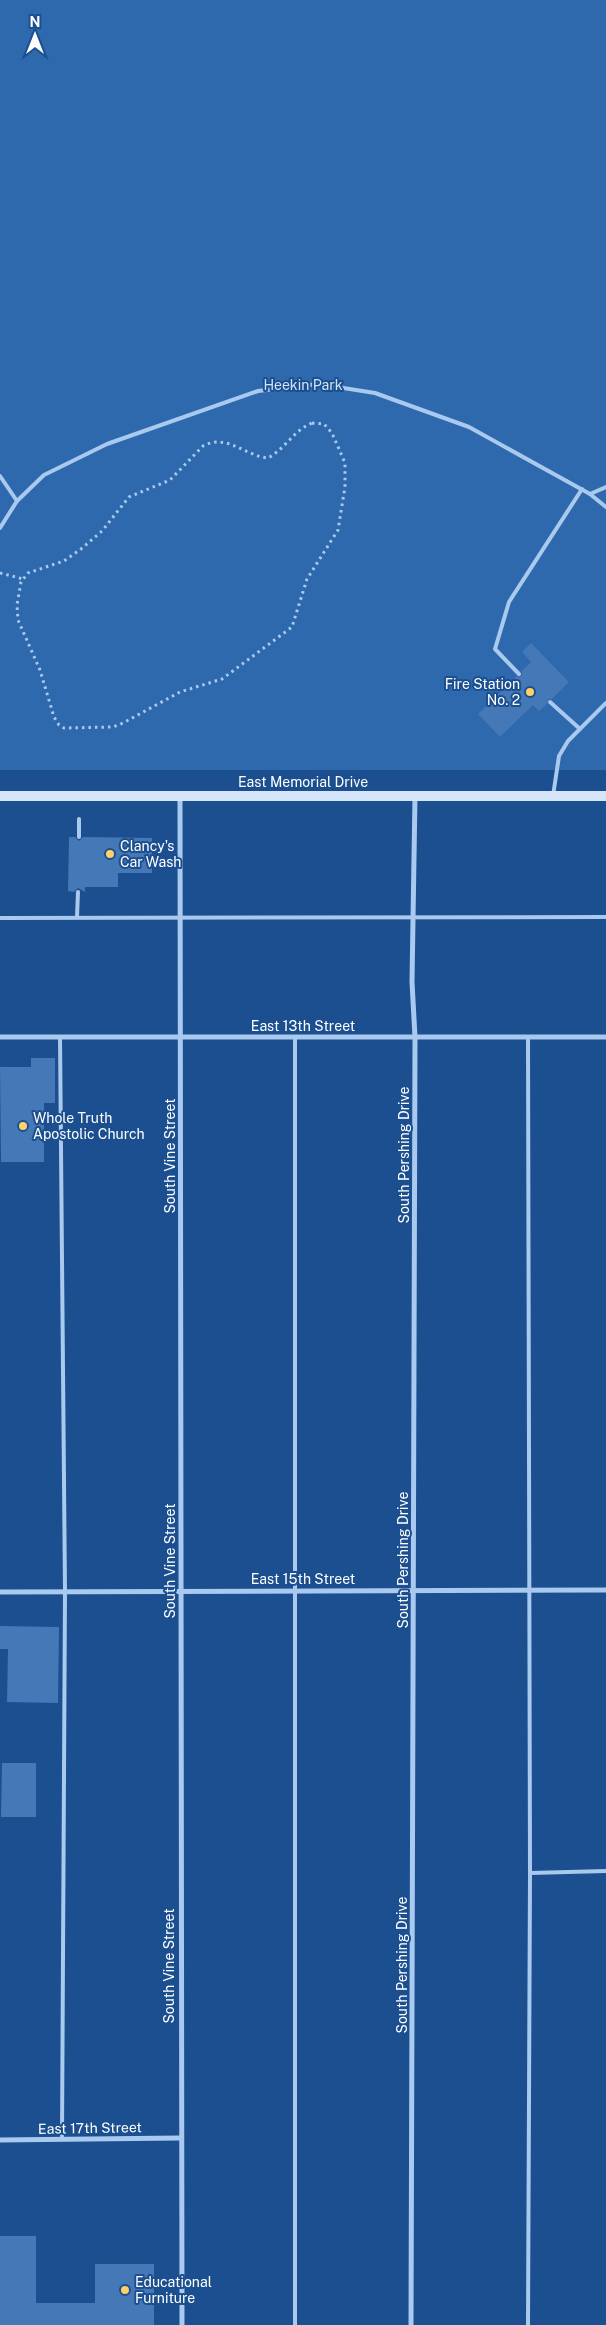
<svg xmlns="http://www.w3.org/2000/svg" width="606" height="2325" font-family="'Public Sans',sans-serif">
  <rect width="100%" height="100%" fill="#1b4f8f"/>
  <rect fill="#2e69ad" x="0" y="0" width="606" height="770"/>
  <g fill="#4478b7">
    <path d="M531 643 569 682 552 699H548L547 704 539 711 533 705 500 737 478 714 516 677 522 676V671L531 662 522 652Z"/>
    <path d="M69 837H75L79 841 83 837 152 838V873H118V887H85V892L78 888 74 892 68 891Z"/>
    <path d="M31 1058H55V1103H44V1162H1L0 1067H31Z"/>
    <path d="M0 1626 59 1627 58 1703 7 1702 8 1649H0Z"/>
    <path d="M2 1763H36V1817H1Z"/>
    <path d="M0 2236H36V2303H95V2264H154V2325H0Z"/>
  </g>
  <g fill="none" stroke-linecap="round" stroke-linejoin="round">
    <g stroke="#a9c9ee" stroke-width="3" stroke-dasharray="2.5 4" stroke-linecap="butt">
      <path d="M312 423 324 424 332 433 345 463V487L338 530 307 579 292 627 222 679 180 692 123 723 113 727 64 728 59 725 54 717 40 670 18 620 17 605 21 582 28 573 64 561 81 549 102 531 129 497 170 480 203 446C227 433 245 456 268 458 285 449 294 430 312 423Z"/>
      <path d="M0 573 23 579"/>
    </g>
    <g stroke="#a9c9ee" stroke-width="4">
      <path d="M0 476 17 501"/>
      <path d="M590 494 606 487"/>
      <path d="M0 528 17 501 44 475 107 444 258 391 318 384 375 393 469 427 590 494 606 507"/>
      <path d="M519 674 495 649 509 602 582 489"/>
      <path d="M550 702 580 729"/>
      <path d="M553 796 559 756 568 741 606 703"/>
      <path d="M79 837V819"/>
      <path d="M77 917 78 892"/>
      <path d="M0 918 606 917"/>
      <path d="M60 1037 65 1591 62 2139"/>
      <path d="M528 1037 530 1873"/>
      <path d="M295 2325V1037"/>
      <path d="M528 2325 530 1873 606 1871"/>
    </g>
    <g stroke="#a9c9ee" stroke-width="5">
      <path d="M180 796 182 2325"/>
      <path d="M0 1037H606"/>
      <path d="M0 1592 606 1590"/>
      <path d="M0 2140 180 2138"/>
      <path d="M411 2325 415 1037 412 982 415 796"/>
    </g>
    <path stroke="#d6e6fa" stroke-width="10" d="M0 796H606"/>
  </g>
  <g fill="#ffd166" stroke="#1b4f8f" stroke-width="2">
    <circle cx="530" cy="692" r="5"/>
    <circle cx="110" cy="854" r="5"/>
    <circle cx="23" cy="1126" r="5"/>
    <circle cx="125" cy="2290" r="5"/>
  </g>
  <g text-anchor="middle" stroke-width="4" stroke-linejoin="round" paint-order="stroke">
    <g font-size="14" fill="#cfe3fa" stroke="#1b4f8f">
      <text x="303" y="390">Heekin Park</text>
    </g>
    <g font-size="14" fill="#fff" stroke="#1b4f8f" text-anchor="start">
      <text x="520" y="689" text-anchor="end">Fire Station<tspan x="520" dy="16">No. 2</tspan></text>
      <text x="120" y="851">Clancy's<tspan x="120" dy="16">Car Wash</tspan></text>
      <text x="33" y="1123">Whole Truth<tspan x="33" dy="16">Apostolic Church</tspan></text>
      <text x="135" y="2287">Educational<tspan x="135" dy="16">Furniture</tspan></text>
    </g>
    <g font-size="14" fill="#fff" stroke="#1b4f8f">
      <text x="303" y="787">East Memorial Drive</text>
      <text x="303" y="1031">East 13th Street</text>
      <text transform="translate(404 1155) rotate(-90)" y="5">South Pershing Drive</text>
      <text transform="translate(170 1156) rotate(-90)" y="5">South Vine Street</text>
      <text transform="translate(403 1560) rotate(-90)" y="5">South Pershing Drive</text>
      <text transform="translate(170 1561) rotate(-90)" y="5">South Vine Street</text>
      <text x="303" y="1584">East 15th Street</text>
      <text transform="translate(402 1965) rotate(-90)" y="5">South Pershing Drive</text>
      <text transform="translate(169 1966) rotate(-90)" y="5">South Vine Street</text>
      <text transform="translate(90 2128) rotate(-1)" y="5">East 17th Street</text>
    </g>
  </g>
  <g transform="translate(35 35)" stroke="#1b4f8f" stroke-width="4" paint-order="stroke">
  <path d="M0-4L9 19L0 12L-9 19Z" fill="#ffffff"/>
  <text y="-8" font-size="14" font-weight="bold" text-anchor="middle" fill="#ffffff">N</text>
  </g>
</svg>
